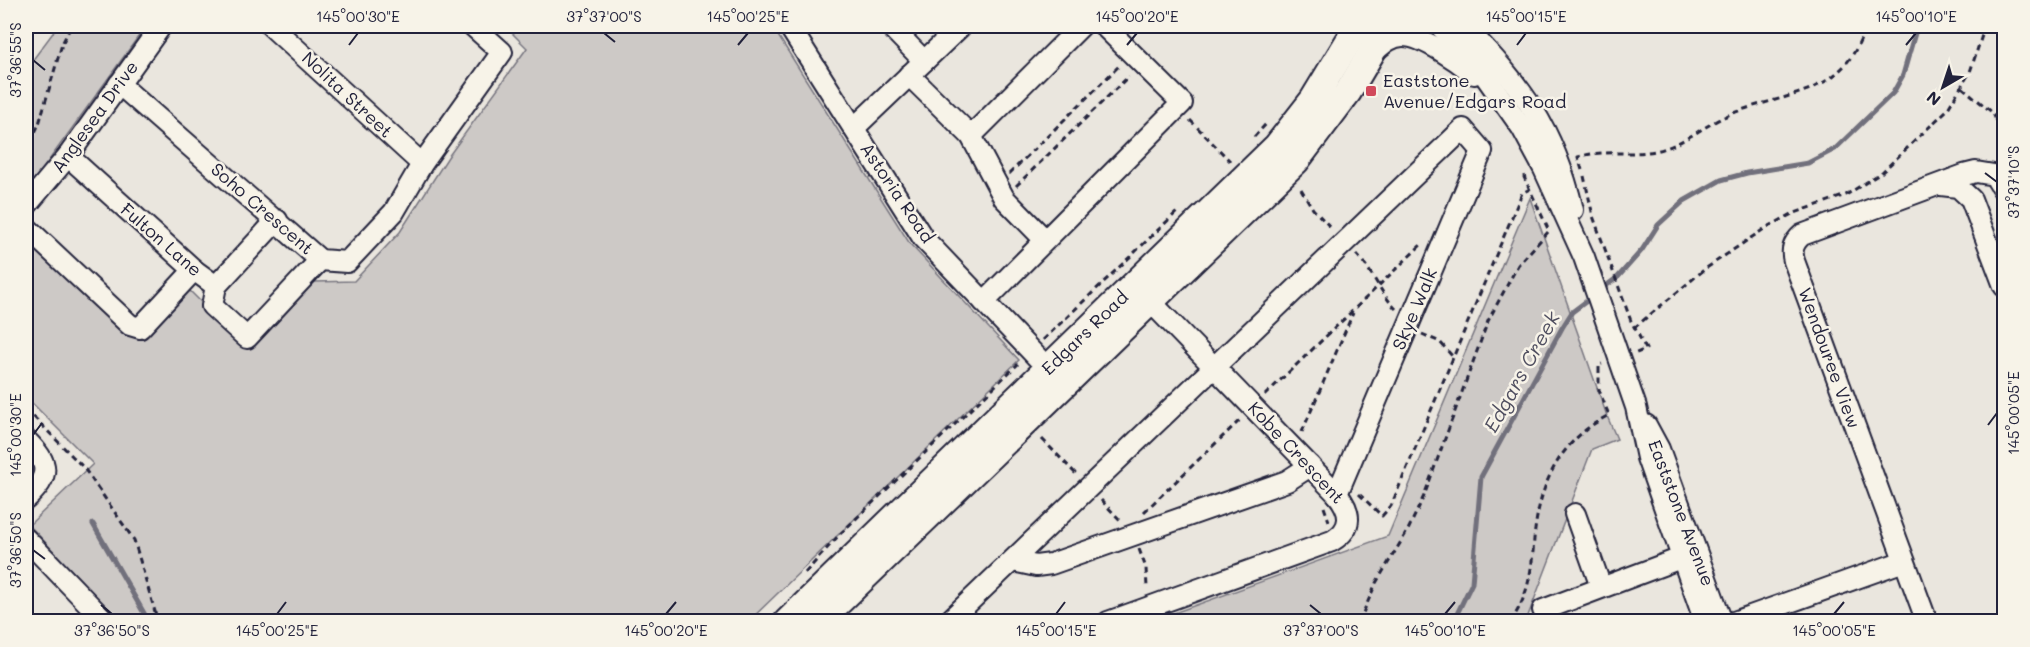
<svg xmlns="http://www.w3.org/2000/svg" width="2030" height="647" font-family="Mali,sans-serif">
  <rect width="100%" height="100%" fill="#eae6de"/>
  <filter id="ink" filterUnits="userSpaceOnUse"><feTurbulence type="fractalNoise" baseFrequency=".0167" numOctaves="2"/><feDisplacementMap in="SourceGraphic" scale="12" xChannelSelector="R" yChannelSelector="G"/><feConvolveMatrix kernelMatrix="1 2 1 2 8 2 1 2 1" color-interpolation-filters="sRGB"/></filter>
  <g filter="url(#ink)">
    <g fill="#cdc9c6" stroke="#787680" stroke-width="1.5">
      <path d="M58 26H146L26 192V69Z"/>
      <path d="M505 26H772L910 244 1019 360 749 621H119L29 525 93 464 26 397V240L29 237 127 329 186 287 244 345 312 279 315 282 354 281 400 232 448 157 527 48Z"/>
      <path d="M1530 198 1607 416 1617 439 1592 449 1526 621 1149 622 1388 536Z"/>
    </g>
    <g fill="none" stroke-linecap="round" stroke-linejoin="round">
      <g stroke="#716f7b" stroke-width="5">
        <path d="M1599 291 1618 277 1642 250 1658 225 1684 201 1721 180 1747 173 1808 163 1835 149 1893 93 1903 75 1917 26"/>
        <path d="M93 524 149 622"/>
        <path d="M1453 622 1472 583 1481 477 1562 328 1572 312 1592 297"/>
      </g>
      <defs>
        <g id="minor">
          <path d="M271 26 422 164"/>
          <path d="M789 26 923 238 1056 377"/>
          <path d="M890 26 924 61"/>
          <path d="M1440 26 1481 70 1522 128 1544 169 1584 257 1636 407 1647 458 1705 622"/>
          <path d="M1464 26C1522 87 1553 126 1573 210"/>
          <path d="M1374 52C1382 45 1391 36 1403 36 1423 36 1458 61 1474 74"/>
          <path d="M909 75 971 136 1004 198 1045 240"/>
          <path d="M119 84 320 260 347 262 394 212 422 164 502 52 473 26"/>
          <path d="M854 128 961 26"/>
          <path d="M971 136 1081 26"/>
          <path d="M68 156 194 270 216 286 277 220"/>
          <path d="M1941 185 1958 187 1971 199 2004 286"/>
          <path d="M26 206 68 156 161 26"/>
          <path d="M26 227 130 325 140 328 194 270"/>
          <path d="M216 286 212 306 247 338 320 260"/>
          <path d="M984 302 1182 103 1104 26"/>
          <path d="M1646 425 1659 449 1722 622"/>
          <path d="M26 440C50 464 51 475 26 499"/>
          <path d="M1575 514 1601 587"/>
          <path d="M26 539 106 622"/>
          <path d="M1013 561 1036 566 1051 564 1287 481 1310 466"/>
          <path d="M1543 610 1681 558"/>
          <path d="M948 622 1463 129 1482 151 1337 494"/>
          <path d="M1108 622 1332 541C1354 528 1351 511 1337 494L1151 302"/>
          <path d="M1734 622 1904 561"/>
          <path d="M1927 622 1794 261C1791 250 1793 243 1802 235L1964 175 1976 172 1994 175 2004 191"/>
        </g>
        <g id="major">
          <path d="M787 622 1277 146 1313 100 1358 26"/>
          <path d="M818 622 1296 161 1348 92 1387 26"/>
        </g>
      </defs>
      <use href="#minor" stroke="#22223b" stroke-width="24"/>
      <use href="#major" stroke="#22223b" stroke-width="30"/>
      <g stroke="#22223b" stroke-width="3" stroke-dasharray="6 4.5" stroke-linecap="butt">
        <path d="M1962 87 1993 113 2004 140"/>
        <path d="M1190 120 1230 161"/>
        <path d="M1254 137 1266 124"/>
        <path d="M26 151 39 124 62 44 71 26"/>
        <path d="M1582 170 1578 157C1604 149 1629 156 1655 151 1680 146 1701 128 1724 117 1783 90 1841 102 1866 26"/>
        <path d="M1009 174 1120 65"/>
        <path d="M1584 176 1593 216 1631 321 1646 349 1634 354"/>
        <path d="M1016 186 1129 76"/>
        <path d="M1301 189 1313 209 1333 230"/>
        <path d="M1356 254C1372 270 1380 293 1396 309"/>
        <path d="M1634 328 1705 269 1764 229 1792 214 1846 195 1881 173 1947 110 1970 72 1985 26"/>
        <path d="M1422 334 1440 342 1453 357"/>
        <path d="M1043 340 1179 210"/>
        <path d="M1265 395 1422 244"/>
        <path d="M26 409 84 468 134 540 158 622"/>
        <path d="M1302 432 1353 313"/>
        <path d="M1042 439 1076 474"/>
        <path d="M1359 494 1382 516 1391 506 1522 193 1530 189"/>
        <path d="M1101 500 1122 522"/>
        <path d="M1324 507 1329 521"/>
        <path d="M1144 512 1241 419"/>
        <path d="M1139 549 1146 568 1147 588"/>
        <path d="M805 573 840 534 1018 364"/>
        <path d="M449 622H485"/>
        <path d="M1359 622 1376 583 1408 530 1424 496 1488 321 1518 265 1549 231 1524 177 1529 175"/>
        <path d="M1510 622C1529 597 1532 568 1534 539 1539 484 1559 441 1609 415L1599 390V365L1602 364"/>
      </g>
      <use href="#minor" stroke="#f7f3e8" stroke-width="20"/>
      <use href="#major" stroke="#f7f3e8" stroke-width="26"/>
    </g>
  </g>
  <path fill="none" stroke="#22223b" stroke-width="2" d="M604 33 615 42M349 45 358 33M738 45 748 33M1127 45 1137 33M1517 45 1526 33M1906 45 1916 33M33 60 45 70M1985 173 1997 182M1988 425 1997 413M33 435 42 423M33 550 45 559M101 605 112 614M1310 605 1321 614M277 614 286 602M666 614 676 602M1056 614 1065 602M1445 614 1455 602M1834 614 1844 602"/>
  <rect fill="#d1495b" stroke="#f7f3e8" stroke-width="2" x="1365" y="85" width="12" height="12" rx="3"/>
  <g text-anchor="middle" stroke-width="5" stroke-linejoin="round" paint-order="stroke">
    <g font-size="18" fill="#22223b" stroke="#f7f3e8" text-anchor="start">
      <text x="1383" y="87">Eaststone<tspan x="1383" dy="21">Avenue/Edgars Road</tspan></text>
    </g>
    <g font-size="18" fill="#22223b" stroke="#f7f3e8">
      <text transform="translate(347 95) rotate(43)" y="6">Nolita Street</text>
      <text transform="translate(95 117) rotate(-54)" y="6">Anglesea Drive</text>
      <text transform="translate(897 193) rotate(56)" y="6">Astoria Road</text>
      <text transform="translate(262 209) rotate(41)" y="6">Soho Crescent</text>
      <text transform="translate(161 240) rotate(41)" y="6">Fulton Lane</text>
      <text transform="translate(1415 309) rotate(-67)" y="6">Skye Walk</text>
      <text transform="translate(1085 333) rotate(-44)" y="6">Edgars Road</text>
      <text transform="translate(1829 358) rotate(70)" y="6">Wendouree View</text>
      <text transform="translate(1296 453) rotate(47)" y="6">Kobe Crescent</text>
      <text transform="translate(1681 513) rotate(69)" y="6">Eaststone Avenue</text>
    </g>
    <g font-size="20" font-style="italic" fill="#504f60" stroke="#f7f3e8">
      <text transform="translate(1522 372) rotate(-61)" y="7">Edgars Creek</text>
    </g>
  </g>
  <rect width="2030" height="647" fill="none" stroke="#f7f3e8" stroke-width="66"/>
  <g transform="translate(1943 87) rotate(219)" stroke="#f7f3e8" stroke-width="4.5" paint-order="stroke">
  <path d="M0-4.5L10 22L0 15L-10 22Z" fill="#22223b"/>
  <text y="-9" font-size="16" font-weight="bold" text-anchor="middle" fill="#22223b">N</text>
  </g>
  <rect x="33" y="33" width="1964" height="581" fill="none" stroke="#22223b" stroke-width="2"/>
  <g font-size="15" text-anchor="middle" fill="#22223b">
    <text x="358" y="22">145°00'30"E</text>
    <text x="604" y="22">37°37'00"S</text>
    <text x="748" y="22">145°00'25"E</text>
    <text x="1137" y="22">145°00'20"E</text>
    <text x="1526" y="22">145°00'15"E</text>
    <text x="1916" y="22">145°00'10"E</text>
    <text transform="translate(16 60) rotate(-90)" y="5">37°36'55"S</text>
    <text transform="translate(2014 182) rotate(-90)" y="5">37°37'10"S</text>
    <text transform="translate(2014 413) rotate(-90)" y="5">145°00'05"E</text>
    <text transform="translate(16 435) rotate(-90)" y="5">145°00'30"E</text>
    <text transform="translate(16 550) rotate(-90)" y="5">37°36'50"S</text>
    <text x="112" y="636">37°36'50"S</text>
    <text x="277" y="636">145°00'25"E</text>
    <text x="666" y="636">145°00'20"E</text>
    <text x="1056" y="636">145°00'15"E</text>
    <text x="1321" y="636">37°37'00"S</text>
    <text x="1445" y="636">145°00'10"E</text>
    <text x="1834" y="636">145°00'05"E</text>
  </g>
</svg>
